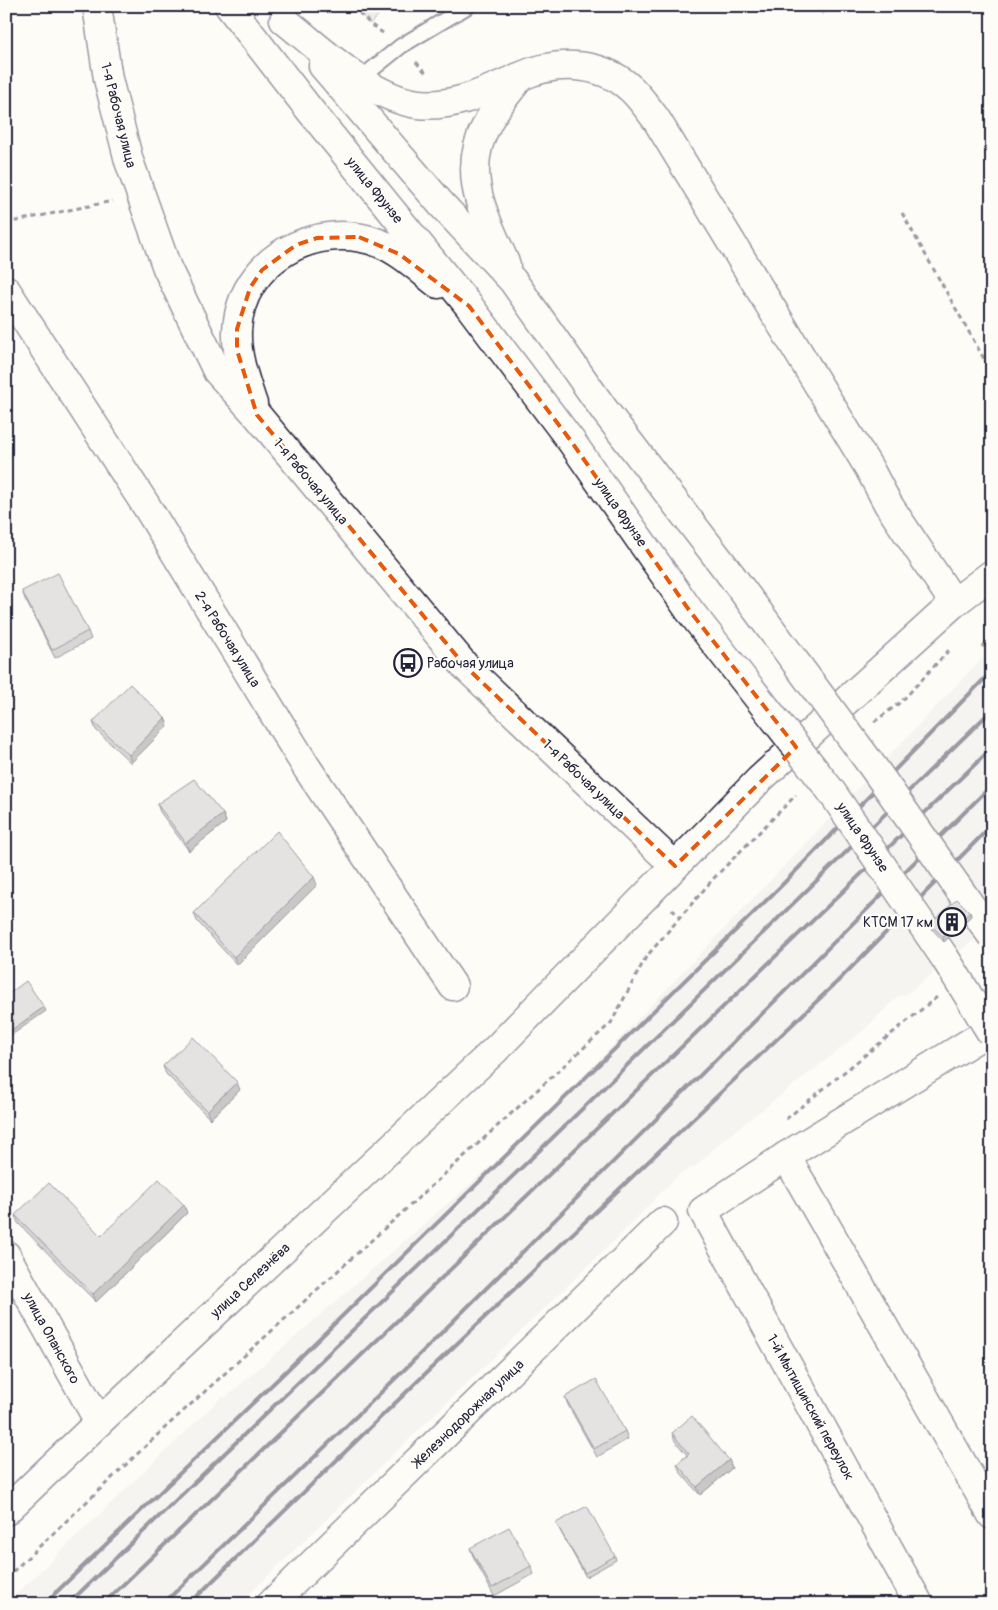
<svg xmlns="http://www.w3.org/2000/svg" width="998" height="1610" font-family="Pangolin,sans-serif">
  <rect width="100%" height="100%" fill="#fdfcf7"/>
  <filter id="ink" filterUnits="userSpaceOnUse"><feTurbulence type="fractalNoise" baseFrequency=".02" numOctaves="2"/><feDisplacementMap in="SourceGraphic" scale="10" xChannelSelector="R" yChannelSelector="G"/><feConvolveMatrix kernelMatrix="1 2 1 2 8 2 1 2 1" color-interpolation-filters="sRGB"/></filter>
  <g filter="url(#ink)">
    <path fill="#ecece9" d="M992 648V925L907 994 897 997 863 1031 722 1141 696 1166 679 1174 620 1235 239 1604H6L223 1396 225 1398 533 1129Z"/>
    <path fill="#dddcdb" stroke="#807f8b" d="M353 6H387L370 24Z"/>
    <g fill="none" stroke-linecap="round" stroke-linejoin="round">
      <defs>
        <path id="service" d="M365 75 401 46 468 6"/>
        <g id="minor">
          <path d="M6 290 147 507 307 768 453 986"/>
          <path d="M954 603 992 574"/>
          <path d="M786 1156 703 1211 919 1604"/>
          <path d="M6 1255 99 1422"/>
          <path d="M271 1604 663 1222"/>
        </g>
        <path id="tertiary" d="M992 1029 786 1156 992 1515"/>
        <g id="secondary">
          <path d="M97 6 108 79 129 161 167 268 217 371 257 415 465 666 675 866"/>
          <path d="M229 6 309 109 469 306 571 441 689 610"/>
          <path d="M323 66 441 204 513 281 605 411 731 575"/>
          <path d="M506 265C486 218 459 175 487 124 495 107 509 92 520 77"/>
          <path d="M253 404C245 380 236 356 237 331 240 260 316 219 379 243 400 251 420 270 438 284"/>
          <path d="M6 1511 99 1422 495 1050 759 780 954 603 888 504 869 468 656 119C650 111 644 103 637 95 607 61 558 59 519 77 487 91 454 108 418 104 370 98 321 49 284 20"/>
        </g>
      </defs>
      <use href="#service" stroke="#22223b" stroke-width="18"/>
      <use href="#minor" stroke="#22223b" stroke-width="31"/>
      <use href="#tertiary" stroke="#22223b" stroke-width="31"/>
      <use href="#secondary" stroke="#22223b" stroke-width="31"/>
      <g stroke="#22223b" stroke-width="3" stroke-dasharray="5 4" stroke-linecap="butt">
        <path d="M353 6 370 24 383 33"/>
        <path d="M416 62 427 74"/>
        <path d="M902 213 992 373"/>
        <path d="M6 223 113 201"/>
        <path d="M982 647 992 638"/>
        <path d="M874 722 902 701 949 650"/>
        <path d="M672 909 680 918"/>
        <path d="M786 1119 937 997"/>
        <path d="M6 1578 168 1425 611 1023 646 957 714 878 796 795"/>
      </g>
      <use href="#service" stroke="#fdfcf7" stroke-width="14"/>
      <use href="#minor" stroke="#fdfcf7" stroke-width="28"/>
      <use href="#tertiary" stroke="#fdfcf7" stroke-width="28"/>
      <use href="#secondary" stroke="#fdfcf7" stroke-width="28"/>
      <g stroke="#22223b" stroke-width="4">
        <path d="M44 1604 279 1378 779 888 992 671"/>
        <path d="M68 1604 542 1148 992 710"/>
        <path d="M103 1604 992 748"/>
        <path d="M163 1604 402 1372 992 785"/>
        <path d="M189 1604 424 1375 837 982 992 825"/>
      </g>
      <defs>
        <g id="secondary-bridge">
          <path d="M731 575 873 767 992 936"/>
          <path d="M689 610 831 791 945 958 992 1034"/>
        </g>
      </defs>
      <use href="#secondary-bridge" stroke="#22223b" stroke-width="31" stroke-linecap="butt"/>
      <use href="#secondary-bridge" stroke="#fdfcf7" stroke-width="28"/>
    </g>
    <g fill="#aaaaac" stroke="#22223b">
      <path d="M817 6H837L822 14Z"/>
      <path d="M22 591 88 631 91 639 55 658 25 599Z"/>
      <path d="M165 718 168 726 131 763 96 730 93 722Z"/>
      <path d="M157 804 223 814 226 822 189 851 160 812Z"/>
      <path d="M317 885 237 965 197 921 194 913Z"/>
      <path d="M970 912 971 916 944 942 932 929 930 924Z"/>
      <path d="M163 1066 240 1090 210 1119 166 1074Z"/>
      <path d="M187 1213 96 1302 18 1223 15 1215 101 1236Z"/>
      <path d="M565 1397 625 1431 628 1439 597 1457 568 1405Z"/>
      <path d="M672 1433 729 1460 732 1468 700 1495 680 1472 677 1464 687 1455 675 1441Z"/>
      <path d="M556 1523 615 1556 616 1560 586 1577 558 1527Z"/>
      <path d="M470 1548 531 1566 534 1574 494 1596 473 1556Z"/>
    </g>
    <g fill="#8b8b8c" stroke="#22223b">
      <path d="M165 718 168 726 131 763 129 755Z"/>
      <path d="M223 814 226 822 189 851 186 843Z"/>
      <path d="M314 877 317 885 237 965 234 957Z"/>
      <path d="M970 912 971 916 944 942 943 937Z"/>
      <path d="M44 1007 46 1011 6 1039V1034Z"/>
      <path d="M237 1082 240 1090 210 1119 207 1111Z"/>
      <path d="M184 1205 187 1213 96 1302 93 1294Z"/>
      <path d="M729 1460 732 1468 700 1495 697 1487Z"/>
    </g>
    <g fill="#c6c6c8" stroke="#22223b">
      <path d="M58 573 88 631 52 650 22 591Z"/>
      <path d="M130 684 165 718 129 755 93 722Z"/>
      <path d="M194 779 223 814 186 843 157 804Z"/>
      <path d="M277 831 314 877 234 957 194 913Z"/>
      <path d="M957 899 970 912 943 937 930 924Z"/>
      <path d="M26 981 44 1007 6 1034V996Z"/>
      <path d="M193 1037 237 1082 207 1111 163 1066Z"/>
      <path d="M159 1179 184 1205 93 1294 15 1215 49 1183 101 1236Z"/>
      <path d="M596 1379 625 1431 594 1449 565 1397Z"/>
      <path d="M692 1416 729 1460 697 1487 677 1464 689 1454 672 1433Z"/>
      <path d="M587 1506 615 1556 585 1573 556 1523Z"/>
      <path d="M509 1527 531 1566 492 1588 470 1548Z"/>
    </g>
  </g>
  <path d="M0 0H998V1610H0ZM359 237 399 254 469 306 571 441 689 610 796 747 675 866 465 666 257 415 237 350V329L250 288 262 270 296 245 317 238Z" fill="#fdfcf7" fill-opacity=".55" fill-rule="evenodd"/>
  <path fill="none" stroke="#e8590c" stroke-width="4" stroke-dasharray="10 6" stroke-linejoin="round" d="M359 237 399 254 469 306 571 441 689 610 796 747 675 866 465 666 257 415 237 350V329L250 288 262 270 296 245 317 238Z"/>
  <defs>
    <symbol id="bus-ring" viewBox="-11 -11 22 22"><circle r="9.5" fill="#fdfcf7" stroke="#22223b" stroke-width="1.5"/><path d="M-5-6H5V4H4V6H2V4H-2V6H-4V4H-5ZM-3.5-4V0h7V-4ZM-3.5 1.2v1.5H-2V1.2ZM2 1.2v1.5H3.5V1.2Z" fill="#22223b"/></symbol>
    <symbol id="building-ring" viewBox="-11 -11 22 22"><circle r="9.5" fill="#fdfcf7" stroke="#22223b" stroke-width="1.5"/><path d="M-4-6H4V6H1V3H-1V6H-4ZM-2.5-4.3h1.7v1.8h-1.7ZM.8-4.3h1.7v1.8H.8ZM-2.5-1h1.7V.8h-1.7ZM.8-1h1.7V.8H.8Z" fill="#22223b"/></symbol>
  </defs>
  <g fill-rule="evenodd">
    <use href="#bus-ring" x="392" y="647" width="32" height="32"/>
    <use href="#building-ring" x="936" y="906" width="32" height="32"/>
  </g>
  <g text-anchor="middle" stroke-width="4.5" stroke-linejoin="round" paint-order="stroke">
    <g font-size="14" fill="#22223b" stroke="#fdfcf7">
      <text transform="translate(119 115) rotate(76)" y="5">1-я Рабочая улица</text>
      <text transform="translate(375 190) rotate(51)" y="5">улица Фрунзе</text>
      <text transform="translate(311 481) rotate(50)" y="5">1-я Рабочая улица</text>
      <text transform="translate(621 512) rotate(55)" y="5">улица Фрунзе</text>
      <text transform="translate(228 639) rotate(58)" y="5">2-я Рабочая улица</text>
      <text transform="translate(584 779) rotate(44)" y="5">1-я Рабочая улица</text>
      <text transform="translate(863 837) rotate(56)" y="5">улица Фрунзе</text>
      <text transform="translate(250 1280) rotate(-43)" y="5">улица Селезнёва</text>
      <text transform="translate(52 1338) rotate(61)" y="5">улица Опанского</text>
      <text transform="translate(811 1407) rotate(61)" y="5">1-й Мытищинский переулок</text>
      <text transform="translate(468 1413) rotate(-44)" y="5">Железнодорожная улица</text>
    </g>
    <g font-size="14" fill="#22223b" stroke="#fdfcf7" text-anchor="start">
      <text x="427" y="668">Рабочая улица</text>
      <text x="933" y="927" text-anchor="end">КТСМ 17 км</text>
    </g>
  </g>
  <rect width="998" height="1610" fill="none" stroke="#fdfcf7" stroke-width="25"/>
  <rect x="12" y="12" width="973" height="1585" fill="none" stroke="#22223b" stroke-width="2" filter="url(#ink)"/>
</svg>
